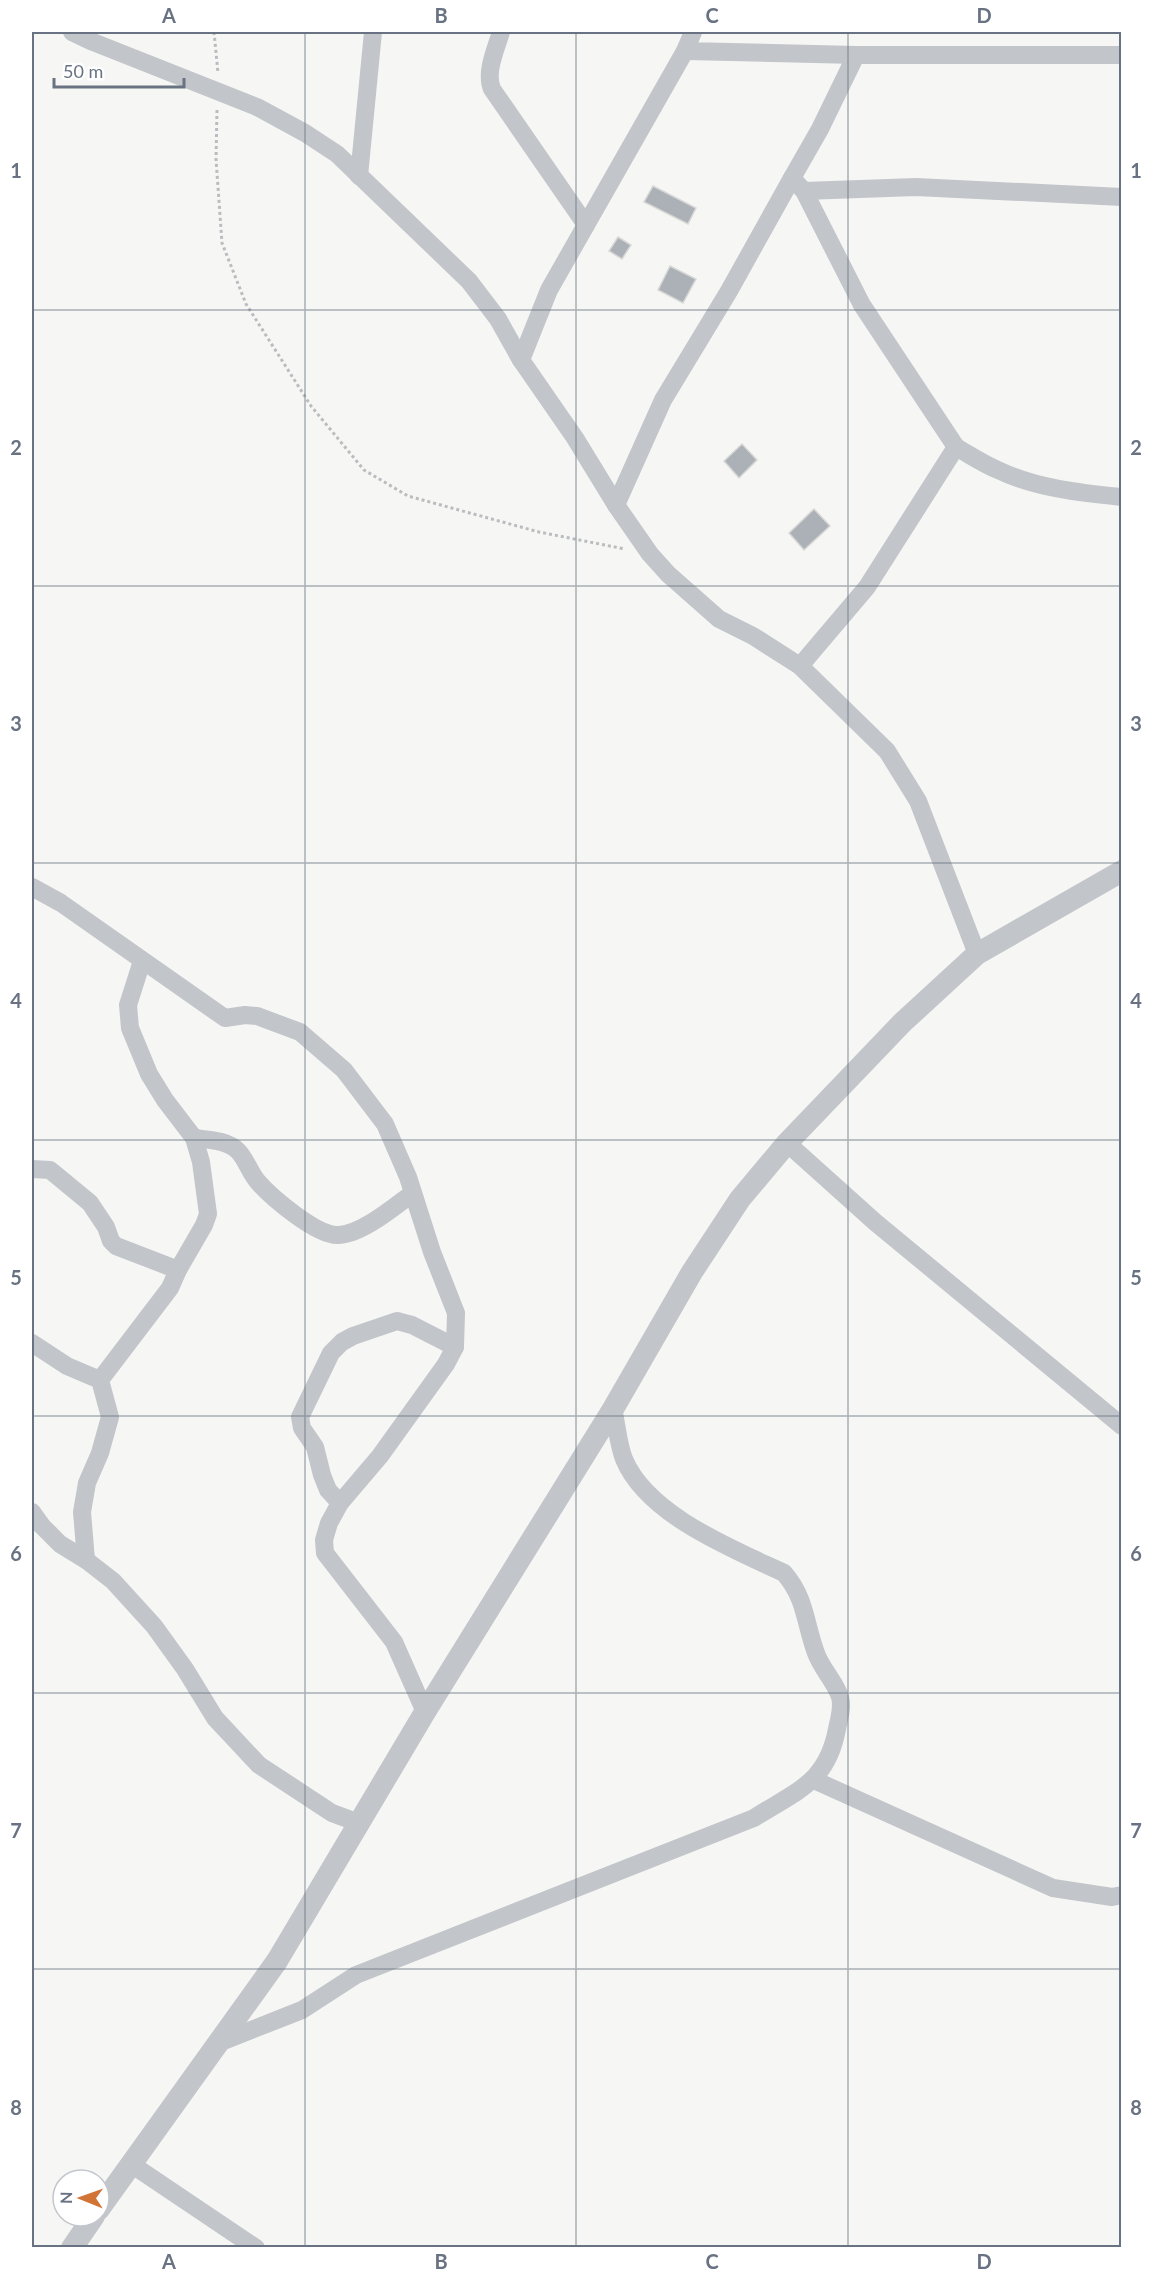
<svg xmlns="http://www.w3.org/2000/svg" width="1153" height="2279" font-family="Lato,sans-serif">
  <rect width="100%" height="100%" fill="#f6f6f4"/>
  <g fill="#acb1b7" stroke="#d8d8d6" stroke-width="1.5">
    <path d="M653 186 696 208 688 224 644 202Z"/>
    <path d="M618 237 631 245 622 259 609 251Z"/>
    <path d="M670 266 696 279 683 303 658 290Z"/>
    <path d="M742 444 757 460 739 478 724 461Z"/>
    <path d="M814 509 830 526 804 550 789 533Z"/>
  </g>
  <g fill="none" stroke-linecap="round" stroke-linejoin="round">
    <g stroke="#babcbf" stroke-width="3" stroke-dasharray="3 3" stroke-linecap="butt">
      <path d="M214 32 218 73"/>
      <path d="M217 110 216 159 222 243 246 304 311 406 364 470 408 496 539 532 625 549"/>
    </g>
    <g stroke="#c2c5c9" stroke-width="18">
      <path d="M72 32 93 42 257 107 305 133 337 154 469 281 498 319 521 360 575 438 616 505"/>
      <path d="M501 32C496 49 485 72 492 89L586 225"/>
      <path d="M693 32 685 51 856 55H1122"/>
      <path d="M856 55 820 129 792 178 804 191 862 305 956 447"/>
      <path d="M359 176 373 32"/>
      <path d="M792 178 729 291 663 400 616 505 650 554 668 574 719 619 753 636 800 666 887 751 918 801 977 954"/>
      <path d="M804 191 916 187 1122 197"/>
      <path d="M521 360 549 290 685 51"/>
      <path d="M800 666 867 587 956 447C970 455 983 464 998 470 1035 488 1081 493 1122 497"/>
      <path d="M32 887 61 903 225 1018 245 1015 257 1016 300 1032 344 1070 385 1124 408 1177 432 1252 456 1313 455 1347 446 1364 380 1456 340 1503 329 1523 324 1540 325 1553 394 1642 425 1712"/>
      <path d="M194 1138C209 1140 227 1140 238 1151 246 1159 250 1173 258 1182 272 1198 316 1235 337 1235 360 1236 395 1206 413 1193"/>
      <path d="M787 1143 875 1222 1122 1426"/>
      <path d="M32 1169 50 1170 90 1203 106 1227 111 1241 116 1246 178 1270"/>
      <path d="M32 1343 67 1366 100 1380 110 1417 100 1453 87 1483 82 1512 86 1560"/>
      <path d="M100 1380 170 1288 178 1270 204 1225 208 1214 201 1162 194 1138 165 1100 149 1074 130 1028 128 1005 142 961"/>
      <path d="M340 1503 328 1490 322 1475 315 1447 302 1428 300 1417 331 1353 342 1342 353 1336 397 1321 412 1325 455 1347"/>
      <path d="M32 1512 42 1526 60 1544 86 1560 113 1581 154 1626 185 1669 215 1718 259 1765 332 1813 359 1823"/>
      <path d="M814 1780 1053 1888 1112 1897 1122 1895"/>
      <path d="M218 2043 302 2010 356 1975 754 1818C796 1791 827 1783 837 1729 839 1719 843 1707 840 1697 836 1683 821 1668 816 1653 805 1624 806 1598 784 1573 733 1549 647 1515 624 1459 618 1444 617 1425 613 1409"/>
      <path d="M131 2164 256 2248"/>
    </g>
    <g stroke="#c2c5c9" stroke-width="22">
      <path d="M99 2209 277 1961 425 1712 613 1409 692 1272 740 1199 787 1143 903 1022 977 954 1122 871"/>
      <path d="M72 2248 94 2216"/>
    </g>
  </g>
  <path fill="none" stroke="#687282" stroke-width="1.5" stroke-opacity="0.55" d="M305 32V2248M576 32V2248M848 32V2248M32 310H1122M32 586H1122M32 863H1122M32 1140H1122M32 1416H1122M32 1693H1122M32 1969H1122"/>
  <rect width="1153" height="2279" fill="none" stroke="#ffffff" stroke-width="66"/>
  <g transform="translate(81 2198) rotate(271)"><circle r="28" fill="#ffffff" stroke="#c3c7cd" stroke-width="1.5"/>
  <path d="M0-4.5L10 22L0 15L-10 22Z" fill="#d37437"/>
  <text y="-9" font-size="16" font-weight="bold" text-anchor="middle" fill="#687282">N</text>
  </g>
  <path d="M54 78v9h130v-9" fill="none" stroke="#687282" stroke-width="3"/>
  <text x="63" y="78" font-size="18" fill="#687282" stroke="#ffffff" stroke-width="4.5" paint-order="stroke">50 m</text>
  <rect x="33" y="33" width="1087" height="2213" fill="none" stroke="#687282" stroke-width="2"/>
  <g font-size="20" text-anchor="middle" font-weight="bold" fill="#687282">
    <text x="169" y="23">A</text>
    <text x="441" y="23">B</text>
    <text x="712" y="23">C</text>
    <text x="984" y="23">D</text>
    <text x="16" y="178">1</text>
    <text x="1136" y="178">1</text>
    <text x="16" y="455">2</text>
    <text x="1136" y="455">2</text>
    <text x="16" y="731">3</text>
    <text x="1136" y="731">3</text>
    <text x="16" y="1008">4</text>
    <text x="1136" y="1008">4</text>
    <text x="16" y="1285">5</text>
    <text x="1136" y="1285">5</text>
    <text x="16" y="1561">6</text>
    <text x="1136" y="1561">6</text>
    <text x="16" y="1838">7</text>
    <text x="1136" y="1838">7</text>
    <text x="16" y="2115">8</text>
    <text x="1136" y="2115">8</text>
    <text x="169" y="2269">A</text>
    <text x="441" y="2269">B</text>
    <text x="712" y="2269">C</text>
    <text x="984" y="2269">D</text>
  </g>
</svg>
